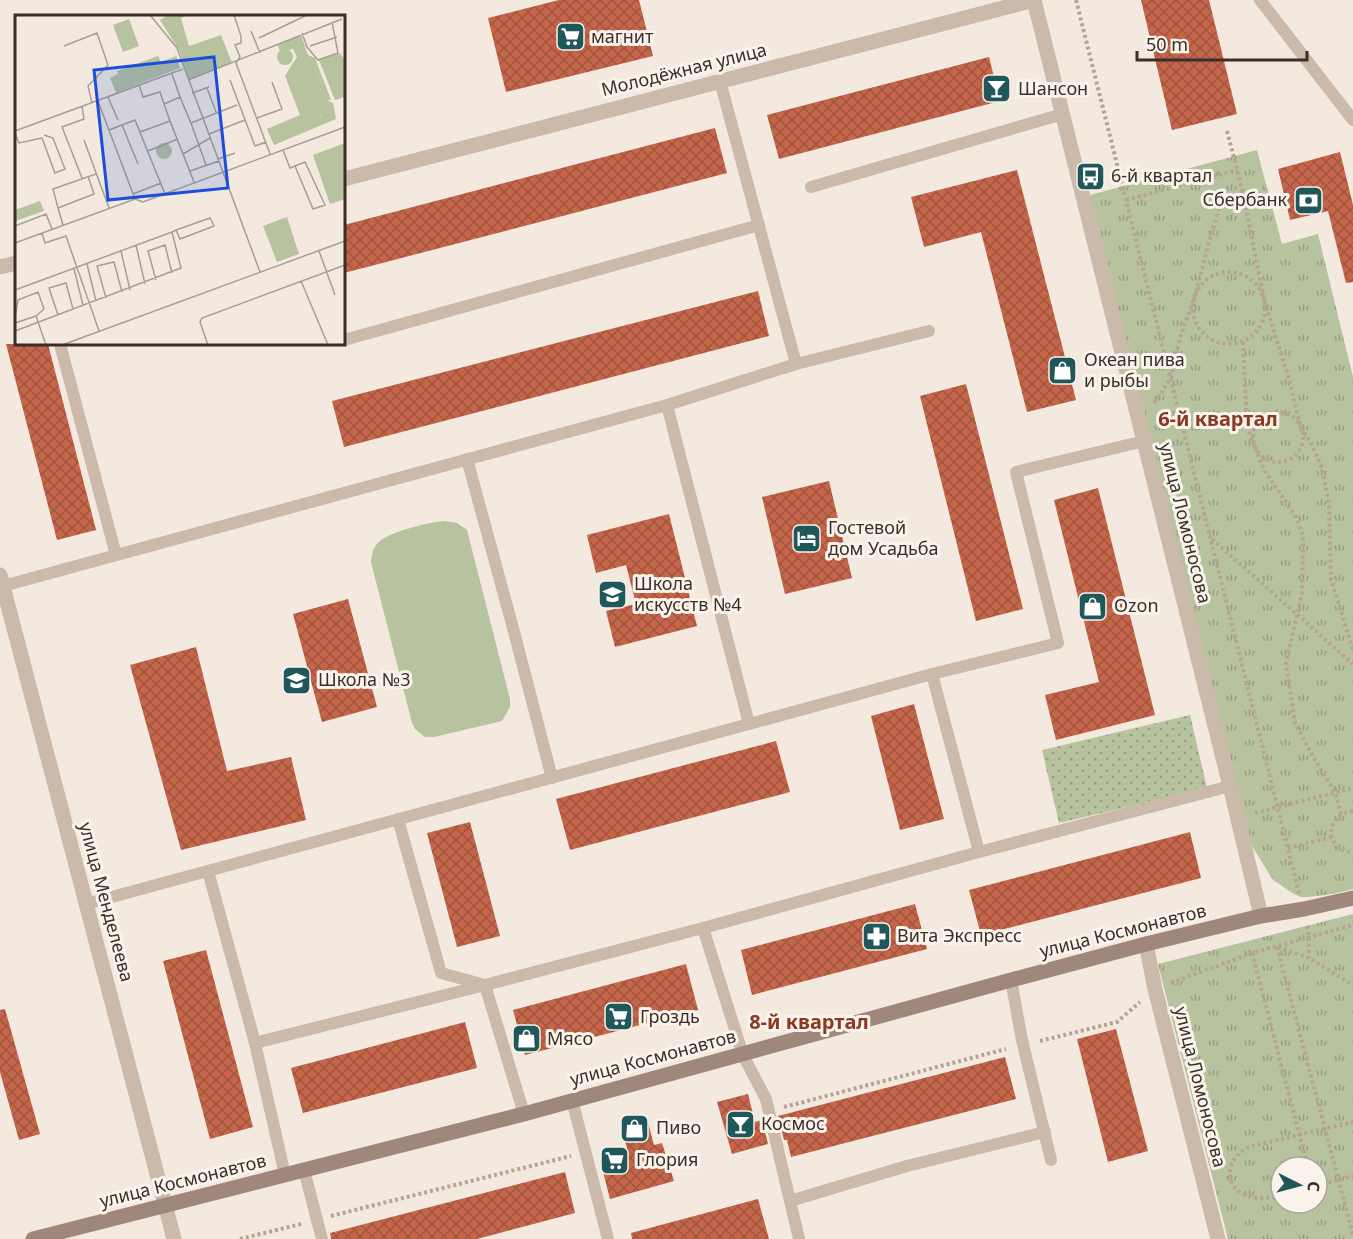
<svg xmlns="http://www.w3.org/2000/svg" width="1353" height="1239" font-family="'Noto Sans',sans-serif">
  <defs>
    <pattern id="grass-dots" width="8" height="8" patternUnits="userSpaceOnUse" patternTransform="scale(1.5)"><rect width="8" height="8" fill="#b7c29e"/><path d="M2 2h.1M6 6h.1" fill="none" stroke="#969e81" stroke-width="1.8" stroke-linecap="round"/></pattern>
    <pattern id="park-tufts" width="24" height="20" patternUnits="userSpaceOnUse" patternTransform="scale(1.5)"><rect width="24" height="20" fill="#b7c29e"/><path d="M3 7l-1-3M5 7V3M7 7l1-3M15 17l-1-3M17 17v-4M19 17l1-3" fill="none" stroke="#969e81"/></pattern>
    <pattern id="building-cross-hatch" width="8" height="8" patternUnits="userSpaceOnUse" patternTransform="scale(1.5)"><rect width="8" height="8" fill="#c5664a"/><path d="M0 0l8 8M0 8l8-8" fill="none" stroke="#a1543e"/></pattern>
  </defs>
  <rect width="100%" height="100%" fill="#f3e9df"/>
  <path fill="url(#grass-dots)" d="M1190 715 1207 788 1059 823 1042 750Z"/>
  <g fill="url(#park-tufts)" fill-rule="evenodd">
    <path d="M1257 150 1282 244 1318 234 1353 377V889L1333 894 1308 897H1301L1294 894 1273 880 1252 846 1090 195Z"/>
    <path d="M1353 914V1239H1228L1158 964ZM1281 1167H1317V1203H1281Z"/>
  </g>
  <path fill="#b7c29e" d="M445 521 457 523 467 530 510 699V707L502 721 434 737H425L415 729 412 723 371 562C372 555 372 550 377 544 386 532 430 522 445 521Z"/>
  <g fill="url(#building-cross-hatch)">
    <path d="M559 0H639L653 56 506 92 488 18Z"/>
    <path d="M1141 0H1209L1237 114 1172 130Z"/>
    <path d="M989 57 1000 101 779 159 767 115Z"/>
    <path d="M715 128 727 173 344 273V225Z"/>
    <path d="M1340 152 1353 205V282L1346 283 1328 211 1290 220 1278 169Z"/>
    <path d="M1017 170 1076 400 1027 412 981 232 924 247 911 197Z"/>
    <path d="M758 291 769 336 344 447 332 401Z"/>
    <path d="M6 344H48L96 530 57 540Z"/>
    <path d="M966 384 1023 609 976 621 920 396Z"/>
    <path d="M829 481 852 578 785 594 762 497Z"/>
    <path d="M1098 488 1155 715 1056 740 1045 695 1099 682 1054 500Z"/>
    <path d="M669 514 697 626 615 647 606 611 636 604 626 565 596 573 587 535Z"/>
    <path d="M348 599 377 707 322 722 293 614Z"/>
    <path d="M196 647 227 771 291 757 306 820 181 850 130 665Z"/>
    <path d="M914 704 944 819 900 830 871 716Z"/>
    <path d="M776 741 790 792 570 850 556 799Z"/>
    <path d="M470 822 500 936 457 947 427 833Z"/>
    <path d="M1190 832 1201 878 981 935 969 890Z"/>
    <path d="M915 904 927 949 752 995 741 950Z"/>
    <path d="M206 950 253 1127 210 1139 163 961Z"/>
    <path d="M686 964 698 1010 525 1055 513 1010Z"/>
    <path d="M5 1009 40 1134 19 1140 0 1072V1010Z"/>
    <path d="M465 1022 477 1068 303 1113 291 1068Z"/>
    <path d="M1116 1029 1148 1151 1108 1162 1077 1039Z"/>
    <path d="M1005 1057 1016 1099 791 1157 787 1140H784L778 1116Z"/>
    <path d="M748 1094 755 1122 762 1120 768 1144 732 1154 717 1102Z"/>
    <path d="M647 1119 654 1145 662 1143 674 1181 610 1199 600 1160 628 1152 621 1127Z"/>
    <path d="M565 1172 575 1213 477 1239H331L330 1233Z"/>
    <path d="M758 1199 769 1239H632L631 1233Z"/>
  </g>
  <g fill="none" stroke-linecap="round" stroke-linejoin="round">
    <g stroke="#b7a394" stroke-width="4" stroke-dasharray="3 3" stroke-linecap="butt">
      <path d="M1076 0 1299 893"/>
      <path d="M1227 131 1243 193 1264 299 1288 376 1301 428 1311 443 1322 468 1329 503 1331 579 1353 651"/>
      <path d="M1126 200 1237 170"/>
      <circle cx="1229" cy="308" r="36"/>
      <path d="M1243 342 1247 427 1264 470 1296 517 1303 536 1302 594 1286 663 1295 723 1315 760 1335 792 1341 814"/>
      <path d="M1154 403 1171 378 1180 338 1196 292 1209 242 1221 203 1243 193"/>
      <circle cx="1278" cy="437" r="25"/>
      <path d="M1212 539 1353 664"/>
      <path d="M1353 811C1324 814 1324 851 1353 852"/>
      <path d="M1255 813 1353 788"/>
      <path d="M1288 848 1332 837"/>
      <path d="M1307 926 1309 936V958"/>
      <path d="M1277 947 1353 1235"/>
      <path d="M1278 947 1309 958 1353 985"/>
      <path d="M1252 953 1308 1167"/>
      <path d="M1171 983 1252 953 1353 925"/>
      <path d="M1040 1041 1117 1022 1140 1002"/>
      <path d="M784 1107 1006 1049"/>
      <path d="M1317 1186 1353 1176"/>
      <path d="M1281 1195C1273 1196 1265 1199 1257 1198 1223 1194 1220 1158 1252 1146L1353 1122"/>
      <path d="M331 1216 571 1156"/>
      <path d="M240 1239 301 1224"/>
    </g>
    <g stroke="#cbb9aa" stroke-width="12">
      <path d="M1260 0 1353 120"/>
      <path d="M811 187 1063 114"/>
      <path d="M344 340 759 225"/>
      <path d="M60 344 116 555"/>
      <path d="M796 364 929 331"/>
      <path d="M467 459 513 628 552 778"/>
      <path d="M3 586 667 405 796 364 720 81"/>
      <path d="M932 674 1058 643 1016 472 1144 441"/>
      <path d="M749 724 932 674 979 852 703 928 743 1055 766 1099 799 1239"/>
      <path d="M398 819 441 973 485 985 524 1114"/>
      <path d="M979 852 1230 786"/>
      <path d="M208 871 255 1043 285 1175"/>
      <path d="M86 904 749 724 667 405"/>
      <path d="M1011 980 1022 1040 1051 1160"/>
      <path d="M255 1043 485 985 703 928"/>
      <path d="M572 1100 608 1239"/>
      <path d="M304 1170 322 1239"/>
      <path d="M790 1201 907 1166 1045 1132"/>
    </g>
    <g stroke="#cbb9aa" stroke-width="15">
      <path d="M344 179 1034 0 1230 786 1261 916"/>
      <path d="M0 267 16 263"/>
      <path d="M0 575 174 1239"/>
      <path d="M1146 944 1155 989 1218 1239"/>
    </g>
    <path stroke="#9f887b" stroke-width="15" d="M33 1239 524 1114 1011 980 1146 944 1261 916 1304 909 1353 898"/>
  </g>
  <defs>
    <symbol id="supermarket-square" viewBox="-11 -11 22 22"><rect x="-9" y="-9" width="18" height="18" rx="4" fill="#1f575a" stroke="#faf3eb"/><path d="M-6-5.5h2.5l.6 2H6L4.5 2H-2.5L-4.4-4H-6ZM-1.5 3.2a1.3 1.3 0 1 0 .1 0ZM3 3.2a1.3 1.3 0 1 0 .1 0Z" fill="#fff"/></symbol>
    <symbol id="bar-square" viewBox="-11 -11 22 22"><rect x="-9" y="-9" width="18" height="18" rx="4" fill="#1f575a" stroke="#faf3eb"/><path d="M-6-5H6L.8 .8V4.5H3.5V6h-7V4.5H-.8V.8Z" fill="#fff"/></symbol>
    <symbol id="bus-square" viewBox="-11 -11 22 22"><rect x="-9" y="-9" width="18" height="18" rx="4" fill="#1f575a" stroke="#faf3eb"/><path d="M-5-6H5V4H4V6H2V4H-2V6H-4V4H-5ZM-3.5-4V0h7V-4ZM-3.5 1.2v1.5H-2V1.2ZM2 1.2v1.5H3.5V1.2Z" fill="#fff"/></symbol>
    <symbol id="bank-square" viewBox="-11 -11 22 22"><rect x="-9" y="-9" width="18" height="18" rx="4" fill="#1f575a" stroke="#faf3eb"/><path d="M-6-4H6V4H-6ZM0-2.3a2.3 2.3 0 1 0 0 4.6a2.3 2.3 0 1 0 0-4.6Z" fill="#fff"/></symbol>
    <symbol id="shop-square" viewBox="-11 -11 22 22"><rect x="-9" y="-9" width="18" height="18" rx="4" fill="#1f575a" stroke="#faf3eb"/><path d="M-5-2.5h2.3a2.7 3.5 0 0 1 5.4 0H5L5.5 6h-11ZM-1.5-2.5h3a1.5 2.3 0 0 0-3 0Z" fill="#fff"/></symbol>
    <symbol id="hotel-square" viewBox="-11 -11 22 22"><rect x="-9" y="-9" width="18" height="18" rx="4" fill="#1f575a" stroke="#faf3eb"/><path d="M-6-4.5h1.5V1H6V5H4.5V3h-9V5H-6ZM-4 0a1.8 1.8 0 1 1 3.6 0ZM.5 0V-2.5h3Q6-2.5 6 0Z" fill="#fff"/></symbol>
    <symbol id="school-square" viewBox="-11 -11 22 22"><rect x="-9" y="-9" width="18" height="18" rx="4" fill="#1f575a" stroke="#faf3eb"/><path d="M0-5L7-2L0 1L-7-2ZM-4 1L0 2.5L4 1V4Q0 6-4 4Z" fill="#fff"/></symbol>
    <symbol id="pharmacy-square" viewBox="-11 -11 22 22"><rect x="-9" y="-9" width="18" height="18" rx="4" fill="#1f575a" stroke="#faf3eb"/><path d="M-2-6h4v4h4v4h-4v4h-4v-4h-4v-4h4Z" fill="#fff"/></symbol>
  </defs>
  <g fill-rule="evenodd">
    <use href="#supermarket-square" x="554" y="20" width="33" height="33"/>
    <use href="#bar-square" x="980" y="72" width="33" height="33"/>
    <use href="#bus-square" x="1074" y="160" width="33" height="33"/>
    <use href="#bank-square" x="1292" y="184" width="33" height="33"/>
    <use href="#shop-square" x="1046" y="354" width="33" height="33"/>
    <use href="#hotel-square" x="790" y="522" width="33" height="33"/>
    <use href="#school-square" x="596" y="578" width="33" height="33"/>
    <use href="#shop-square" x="1076" y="590" width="33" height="33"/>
    <use href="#school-square" x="280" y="664" width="33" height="33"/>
    <use href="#pharmacy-square" x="860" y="920" width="33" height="33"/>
    <use href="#supermarket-square" x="602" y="1000" width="33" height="33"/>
    <use href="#shop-square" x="510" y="1022" width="33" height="33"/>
    <use href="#bar-square" x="724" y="1108" width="33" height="33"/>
    <use href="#shop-square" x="618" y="1112" width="33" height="33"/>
    <use href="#supermarket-square" x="598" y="1144" width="33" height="33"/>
  </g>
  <g text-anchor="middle" stroke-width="6" stroke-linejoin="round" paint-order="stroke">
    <g font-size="18" fill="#392e2a" stroke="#faf3eb" text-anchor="start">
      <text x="591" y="43">магнит</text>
      <text x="1018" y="95">Шансон</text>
      <text x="1111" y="182">6-й квартал</text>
      <text x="1287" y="206" text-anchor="end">Сбербанк</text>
      <text x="1084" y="366">Океан пива<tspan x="1084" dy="21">и рыбы</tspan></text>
      <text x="828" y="534">Гостевой<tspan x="828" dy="21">дом Усадьба</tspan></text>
      <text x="634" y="590">Школа<tspan x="634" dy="21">искусств №4</tspan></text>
      <text x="1114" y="612">Ozon</text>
      <text x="318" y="686">Школа №3</text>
      <text x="897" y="942">Вита Экспресс</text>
      <text x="640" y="1023">Гроздь</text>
      <text x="547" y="1045">Мясо</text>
      <text x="761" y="1130">Космос</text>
      <text x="656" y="1134">Пиво</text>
      <text x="636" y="1166">Глория</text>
    </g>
    <g font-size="18" fill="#392e2a" stroke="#faf3eb">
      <text transform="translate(684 70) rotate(-14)" y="6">Молодёжная улица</text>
      <text transform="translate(1185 523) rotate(76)" y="6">улица Ломоносова</text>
      <text transform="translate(106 902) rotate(75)" y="6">улица Менделеева</text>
      <text transform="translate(1123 931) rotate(-14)" y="6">улица Космонавтов</text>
      <text transform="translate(653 1058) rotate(-15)" y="6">улица Космонавтов</text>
      <text transform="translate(1200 1087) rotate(76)" y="6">улица Ломоносова</text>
      <text transform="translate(183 1181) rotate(-14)" y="6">улица Космонавтов</text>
    </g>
    <g font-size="20" font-weight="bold" fill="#883923" stroke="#faf3eb">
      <text x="1218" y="426">6-й квартал</text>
      <text x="809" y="1029">8-й квартал</text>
    </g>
  </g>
  <g transform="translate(15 15)">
    <rect width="330" height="330" fill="#f3e9df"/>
    <path d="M325 38 330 46V82L320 85 304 45ZM312 85 318 88 321 104 259 130 252 114 285 100 306 101ZM330 128V184L315 189 298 140ZM272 202 284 239 262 247 248 211Z" fill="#b7c29e"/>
    <path d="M286 20 293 40 300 43 316 85H312L300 53 278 48 282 42 278 34 265 37 263 30Z" fill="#b7c29e"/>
    <path d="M153 0H174L166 3 174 31 206 20 217 48 174 64 164 35 145 5ZM160 36 165 53 101 78 95 63 103 59 102 56 143 41 146 47 161 41ZM323 40 321 47 329 58 316 63 310 44Z" fill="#b7c29e"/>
    <path d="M114 4 124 31 108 37 98 10ZM262 42a8 8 0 1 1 16 0a8 8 0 1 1-16 0ZM290 47 300 53 313 87 309 98 302 103 285 100 270 61 278 48ZM141 136a8 8 0 1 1 16 0a8 8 0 1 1-16 0ZM25 186 29 196 0 206V195Z" fill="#b7c29e"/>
    <path fill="none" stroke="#a99e97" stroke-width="1.5" d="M135 0 162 33 245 257M219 0 226 21V28L220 30 225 42 221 48 255 139M236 16 245 38M287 18 292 32 303 45 323 38 317 7M244 23 292 0M49 31 82 18 93 50 73 71 77 88M295 31 322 22M157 59 165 82M173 65 327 4M215 65 240 131 251 127M124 70 128 82 145 77 149 89M192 73 201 97M177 78 194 72M93 82 103 105M83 86 120 184M67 91 69 104 47 112 67 163M242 103 267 94 257 67M155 106 149 89 165 82 176 108 222 90M176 108 191 150M107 110 123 149M94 115 120 105 150 179M0 116 168 54M125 117 155 106 179 167M0 118 4 128 27 123M194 119 230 105M27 123 40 158 50 154 38 123 29 120M69 125 94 193M268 135 275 153 290 147 310 190 298 194 280 151M133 136 163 124M168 139 195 123M203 144 220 138M175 156 204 146M118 179 146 168M43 193 38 174 81 159M48 210 43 193 79 179 73 161M0 211 31 199 37 214M157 217 161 215 165 224 199 211 195 203 161 215M27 218 30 228 51 221 84 316M0 228 120 184 128 187 330 112M121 230 130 269M106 236 115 275M304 236 320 280M72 249 81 286M59 254 68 290M141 265 133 236 150 230 157 258M286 266 313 330M0 275 157 217 166 253 0 316M91 283 82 251 99 247 107 277M43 300 34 273 51 268 58 294M0 302 3 285 23 277 29 294 21 301M0 308 21 301 31 330M47 330 330 226M193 330 185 307 187 303 330 250"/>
    <path fill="#1d4ed8" fill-opacity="0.15" stroke="#1d4ed8" stroke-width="3" d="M199 42 213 173 93 185 79 55Z"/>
    <rect width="330" height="330" fill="none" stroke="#392e2a" stroke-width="3"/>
  </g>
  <g transform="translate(1299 1185) rotate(96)"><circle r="28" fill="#faf3eb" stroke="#ada49e" stroke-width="1.5"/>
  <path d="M0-4.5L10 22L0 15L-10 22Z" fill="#1f575a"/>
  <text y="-9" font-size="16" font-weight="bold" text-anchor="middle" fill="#392e2a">С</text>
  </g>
  <path d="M1137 51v9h170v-9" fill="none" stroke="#392e2a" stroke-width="3"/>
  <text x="1146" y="51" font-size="18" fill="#392e2a" stroke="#faf3eb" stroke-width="4.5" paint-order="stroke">50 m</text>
</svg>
